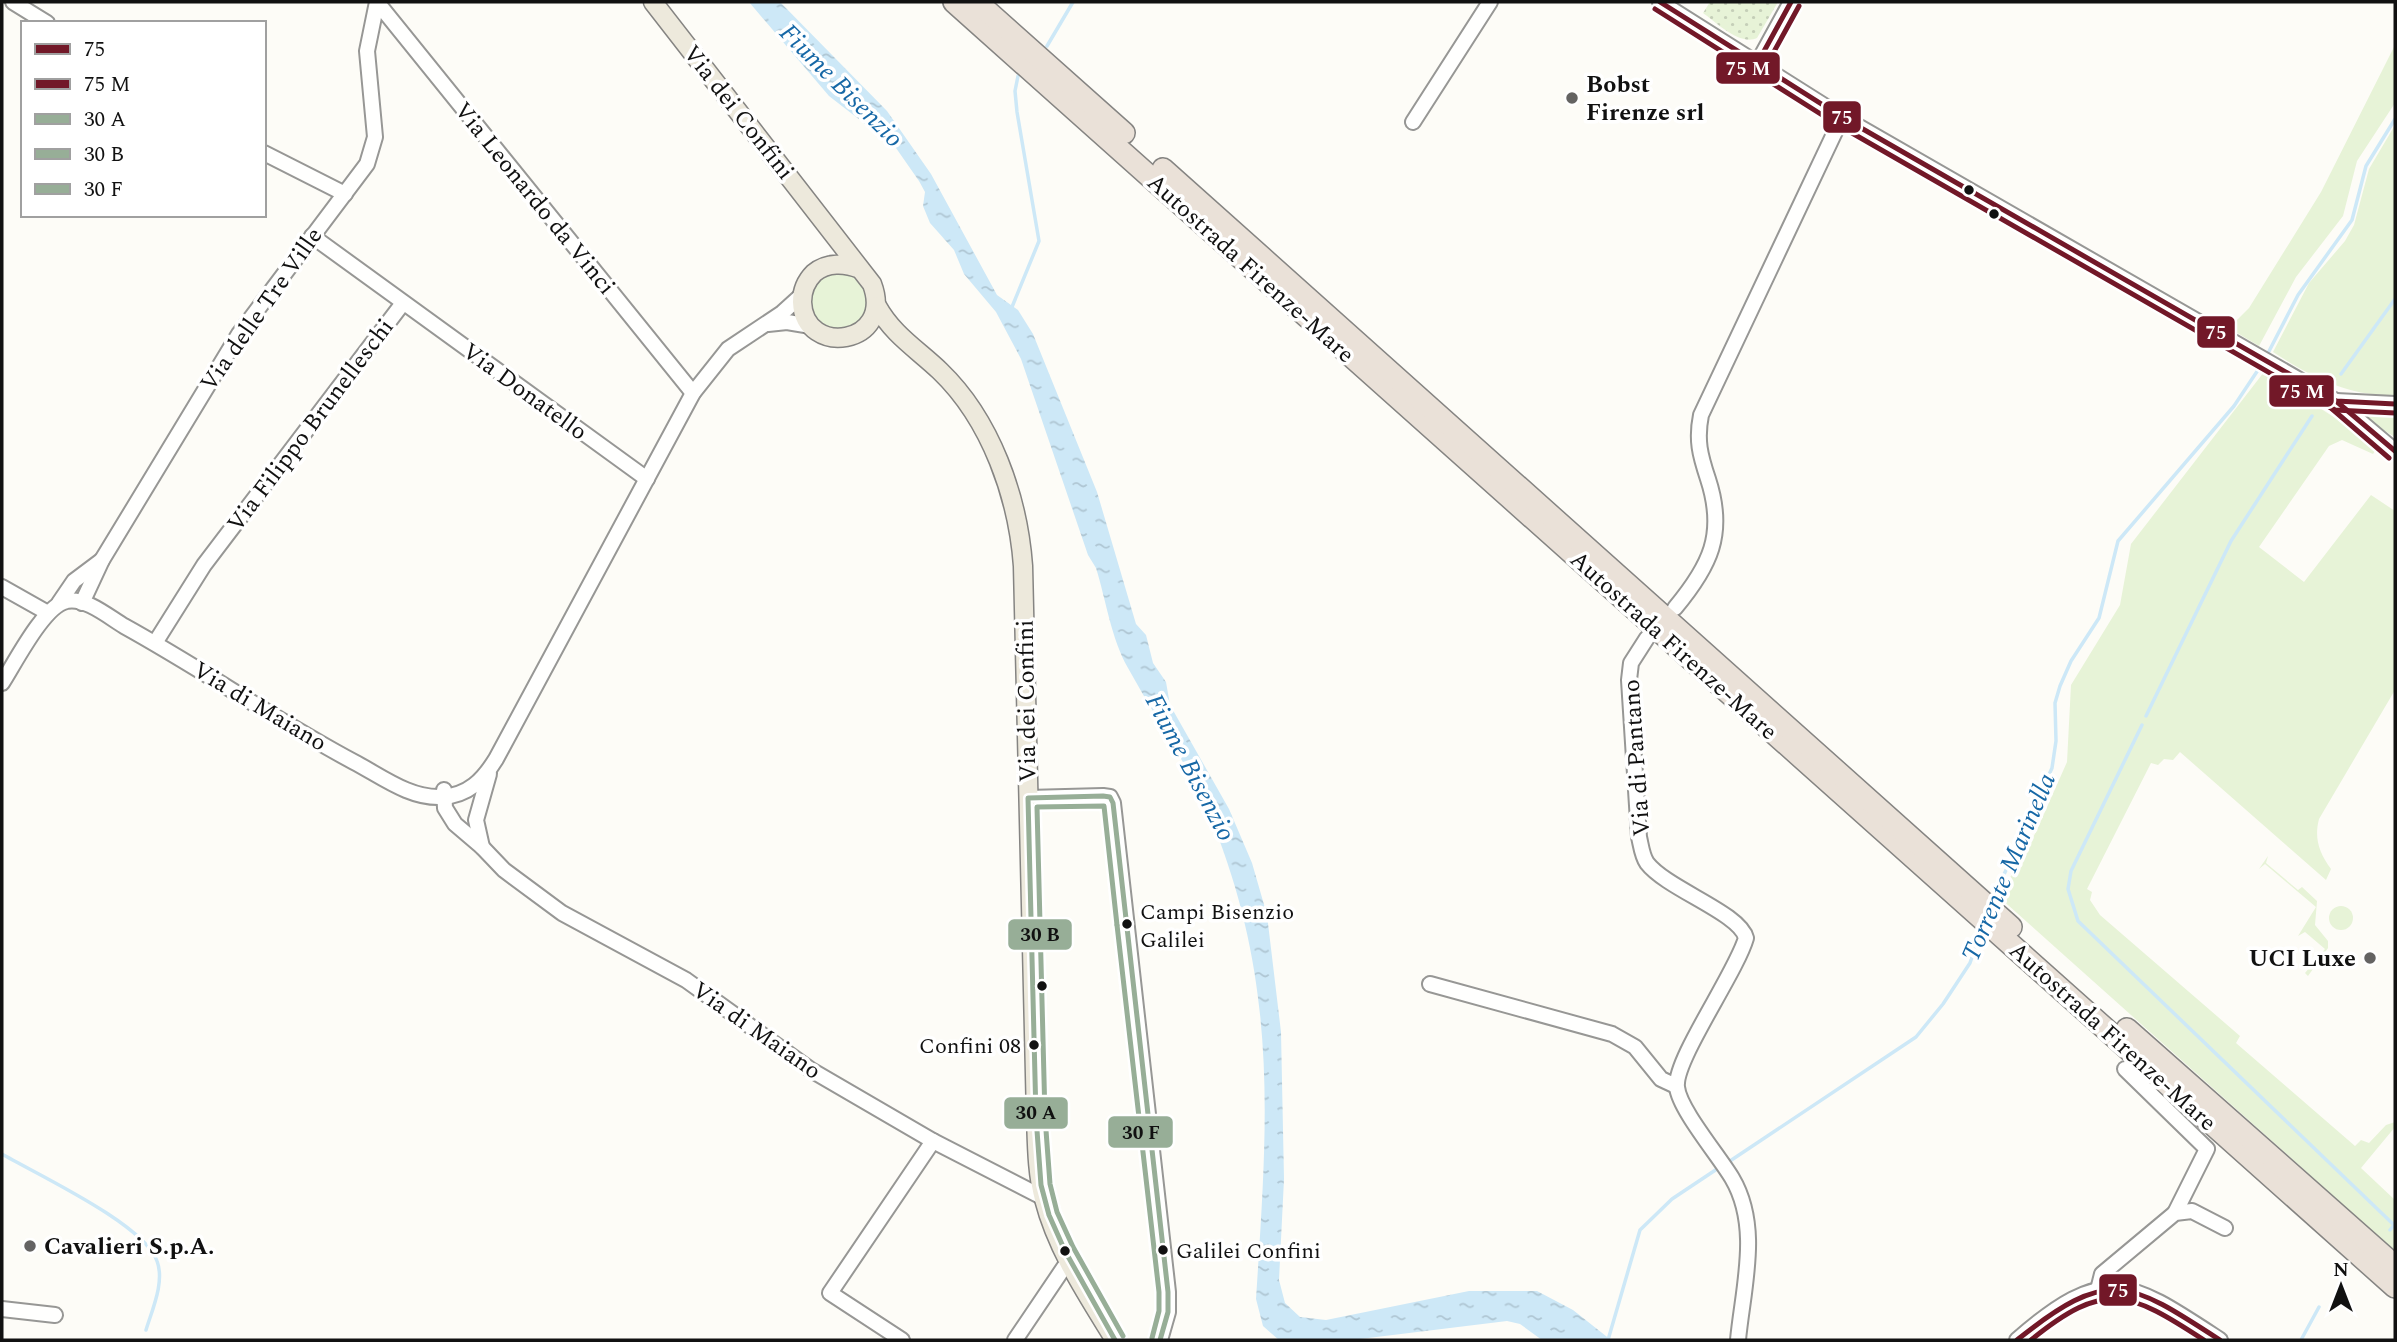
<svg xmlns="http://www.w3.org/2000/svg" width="2397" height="1342" font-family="Spectral,serif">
  <defs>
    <pattern id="park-dots" width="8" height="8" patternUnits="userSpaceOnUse" patternTransform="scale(1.75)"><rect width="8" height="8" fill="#e7f3d7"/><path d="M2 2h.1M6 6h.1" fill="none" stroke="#c5cfb8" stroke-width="1.8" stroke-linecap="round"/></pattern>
    <pattern id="water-ripples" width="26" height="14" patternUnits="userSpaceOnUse" patternTransform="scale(1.75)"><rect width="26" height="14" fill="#cde8f7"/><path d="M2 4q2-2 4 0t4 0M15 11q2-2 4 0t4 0" fill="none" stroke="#afc6d3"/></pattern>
  </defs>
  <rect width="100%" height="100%" fill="#fdfcf7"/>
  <g fill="#e7f3d7">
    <path d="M2395 45V103L2357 161 2343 216 2296 277 2259 346 2229 328 2249 308 2321 192Z"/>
    <path d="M2395 125V395C2349 397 2311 377 2273 352L2309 283 2345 241 2354 225 2369 169Z"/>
    <circle cx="839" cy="301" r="29"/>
    <path d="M2264 372 2385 450 2381 455 2375 451 2373 454 2342 440 2329 446 2259 547 2304 582 2371 495 2395 511V690L2319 819C2314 838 2319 853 2331 869L2326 880 2180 752 2173 760 2164 759 2158 765 2151 763 2087 889 2092 892 2090 900 2100 915 2240 1036 2236 1043 2355 1146 2361 1140 2369 1143 2386 1125 2395 1122V1127L2361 1168 2395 1200V1251L1999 897 2036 832 2067 762 2071 685 2120 605 2131 544Z"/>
    <path d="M2347 404 2395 411V437L2350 410Z"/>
    <path d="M2268 856 2266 863 2298 890 2302 887 2317 901 2315 925 2328 941V948L2308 976 2305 973 2325 949 2305 932 2298 936 2316 907 2265 864 2259 869Z"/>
    <circle cx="2341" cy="918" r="12"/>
  </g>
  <path fill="url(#park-dots)" d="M1710 2H1778L1757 38C1740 46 1717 23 1703 13Z"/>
  <path fill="url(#water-ripples)" d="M749 2H780L887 111 931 174 997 295 1018 310 1033 334 1097 492 1136 624 1146 635 1153 663 1166 682 1170 705 1229 809 1252 863 1267 915 1281 1032 1284 1179 1279 1280 1285 1303 1300 1317 1326 1320 1469 1291H1537L1573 1310 1611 1340H1542L1520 1324 1507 1321 1352 1340H1279L1263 1326 1256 1299C1267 1127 1279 991 1214 826 1192 770 1157 721 1128 668 1111 638 1106 600 1096 568L1088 555 1021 359 996 312 964 274 954 250 930 223 923 206 925 192 919 181 896 148 829 96Z"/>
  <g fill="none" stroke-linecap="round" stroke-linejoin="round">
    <g stroke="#cde8f7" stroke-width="3.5">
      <path d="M1047 46 1073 2"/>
      <path d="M1012 307 1039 241 1017 112 1015 91 1018 76"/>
      <path d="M2266 357 2298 295 2352 220 2366 166 2395 119"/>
      <path d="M2341 374 2395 299"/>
      <path d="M2146 716 2231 541 2312 416"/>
      <path d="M2142 725 2071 871 2068 889 2078 921 2394 1225 2390 1230"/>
      <path d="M1992 901 2052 768 2056 741 2055 703 2060 686 2071 661 2099 618 2118 541 2234 406 2262 364"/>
      <path d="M2 1154C38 1175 144 1224 157 1261 165 1282 152 1310 146 1330"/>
      <path d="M1727 1163 1916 1037 1943 1004 1970 963 1982 928"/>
      <path d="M1608 1340 1640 1230 1672 1199 1720 1167"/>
      <path d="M2301 1340 2319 1307"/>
    </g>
    <defs>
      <g id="minor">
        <path d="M13 2 47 23"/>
        <path d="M377 2 693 393"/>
        <path d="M1660 2 1842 117 2336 401 2395 451"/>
        <path d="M1757 64 1791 2"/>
        <path d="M1413 122 1490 2"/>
        <path d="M264 153 345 194"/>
        <path d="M312 236 647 479"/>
        <path d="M768 324 787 322 811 326"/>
        <path d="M2336 401 2395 404"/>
        <path d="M2 587 48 613"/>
        <path d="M59 603 74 581 102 560"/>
        <path d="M82 603 102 560 239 334 367 164 375 137 367 51 377 2"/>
        <path d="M1675 608C1710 566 1726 534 1708 479 1700 455 1696 440 1701 415L1842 117"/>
        <path d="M1647 638 1631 663 1629 680 1639 837C1641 845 1642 856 1647 863 1667 889 1740 913 1746 938 1736 973 1674 1060 1677 1087 1679 1109 1719 1156 1732 1178 1761 1227 1743 1287 1738 1340"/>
        <path d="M155 643 204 565 403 303"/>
        <path d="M2 683C15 663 44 605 67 601 85 597 109 617 124 626 202 669 275 720 354 762 381 776 410 799 442 797 469 795 483 780 496 759L693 393 728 349 782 313 803 294"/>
        <path d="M444 790 445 808 455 824 482 847 504 870 562 913 686 980 811 1070 933 1141 1044 1198"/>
        <path d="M1028 798 1103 796 1110 797 1113 803 1168 1292V1312L1160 1340"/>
        <path d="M482 847 476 820 489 774"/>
        <path d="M1430 984 1612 1034 1635 1047 1661 1079 1676 1086"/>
        <path d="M2125 1069 2207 1149 2175 1213"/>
        <path d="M2098 1290 2102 1274 2175 1213 2192 1211 2225 1228"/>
        <path d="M2 1309 55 1315"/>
        <path d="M902 1340 830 1293 933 1141"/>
        <path d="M1015 1340 1069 1260"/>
        <path d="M2017 1340C2106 1262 2130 1281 2220 1340"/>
      </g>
      <g id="major">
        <path d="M653 2 872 284C895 345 804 358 802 302 802 291 806 281 814 273 827 262 845 263 860 269"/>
        <path d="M877 306C893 335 917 349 940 371 991 420 1018 497 1023 566L1036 1117C1037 1144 1037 1173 1044 1199 1057 1250 1088 1296 1115 1340"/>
      </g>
      <g id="highway">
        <path d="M954 2 2395 1287"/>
        <path d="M977 2 1124 133"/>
        <path d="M1163 169 2011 927"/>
        <path d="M2127 1029 2395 1266"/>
      </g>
    </defs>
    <use href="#minor" stroke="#979795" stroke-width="18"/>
    <use href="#major" stroke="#858482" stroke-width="21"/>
    <use href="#highway" stroke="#858482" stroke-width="24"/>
    <use href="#minor" stroke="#fffffe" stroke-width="14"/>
    <use href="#major" stroke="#ede9dc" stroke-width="18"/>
    <use href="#highway" stroke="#eae1d8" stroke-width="21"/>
    <defs>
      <g id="bus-1">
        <path d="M1660 2 1842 117 2336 401 2395 451"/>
        <path d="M1757 64 1791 2"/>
        <path d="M2328 396 2336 401 2395 404"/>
        <path d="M2017 1340C2108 1267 2128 1280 2220 1340"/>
      </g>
      <g id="bus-2">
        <path d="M1655 9 1838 125 2331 408 2389 458"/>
        <path d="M1765 68 1799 6"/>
        <path d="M2323 403 2335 410 2395 413"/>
        <path d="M2031 1340C2105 1280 2129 1291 2204 1340"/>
      </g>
      <path id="bus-3" d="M1115 1340 1065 1251 1049 1215 1041 1185 1036 1117 1028 798 1103 796 1110 797 1113 803 1168 1292V1312L1160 1340"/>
      <path id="bus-4" d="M1117 925 1104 806 1037 807 1045 1117 1050 1184 1057 1212 1073 1247 1123 1336"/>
      <path id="bus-5" d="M1117 925 1159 1292V1311L1152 1338"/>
    </defs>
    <use href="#bus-1" stroke="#fff" stroke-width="10"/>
    <use href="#bus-2" stroke="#fff" stroke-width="10"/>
    <use href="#bus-3" stroke="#fff" stroke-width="10"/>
    <use href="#bus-4" stroke="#fff" stroke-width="10"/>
    <use href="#bus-5" stroke="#fff" stroke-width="10"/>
    <use href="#bus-1" stroke="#721828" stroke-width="5"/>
    <use href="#bus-2" stroke="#721828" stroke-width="5"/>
    <use href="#bus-3" stroke="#97ae97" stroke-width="5"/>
    <use href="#bus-4" stroke="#97ae97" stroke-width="5"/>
    <use href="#bus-5" stroke="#97ae97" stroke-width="5"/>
  </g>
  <g fill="#646362" stroke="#fff" stroke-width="2.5">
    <circle cx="1572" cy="98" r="7"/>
    <circle cx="2370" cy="958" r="7"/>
    <circle cx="30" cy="1246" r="7"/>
  </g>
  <g fill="#111" stroke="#fff" stroke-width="2.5">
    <circle cx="1969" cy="190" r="6"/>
    <circle cx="1994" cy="214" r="6"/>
    <circle cx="1127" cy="924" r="6"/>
    <circle cx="1042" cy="986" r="6"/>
    <circle cx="1034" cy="1045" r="6"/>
    <circle cx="1163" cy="1250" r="6"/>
    <circle cx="1065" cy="1251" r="6"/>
  </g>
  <g text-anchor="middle" stroke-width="7" stroke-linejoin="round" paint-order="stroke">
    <g font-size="22" fill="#111" stroke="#fff" text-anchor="start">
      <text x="1140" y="919">Campi Bisenzio<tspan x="1140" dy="28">Galilei</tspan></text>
      <text x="1021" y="1053" text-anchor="end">Confini 08</text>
      <text x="1176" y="1258">Galilei Confini</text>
    </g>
    <g font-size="24" font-weight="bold" fill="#111" stroke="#fff" text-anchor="start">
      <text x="1586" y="92">Bobst<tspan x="1586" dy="28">Firenze srl</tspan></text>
      <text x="2356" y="966" text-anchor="end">UCI Luxe</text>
      <text x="44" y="1254">Cavalieri S.p.A.</text>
    </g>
    <g font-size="24" fill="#111" stroke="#fff">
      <text transform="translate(739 112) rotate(52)" y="8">Via dei Confini</text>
      <text transform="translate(535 198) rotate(51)" y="8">Via Leonardo da Vinci</text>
      <text transform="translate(1251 268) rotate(42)" y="8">Autostrada Firenze-Mare</text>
      <text transform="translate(261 309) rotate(-55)" y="8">Via delle Tre Ville</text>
      <text transform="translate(525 391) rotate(36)" y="8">Via Donatello</text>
      <text transform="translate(310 425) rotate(-53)" y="8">Via Filippo Brunelleschi</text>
      <text transform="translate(1674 645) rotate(42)" y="8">Autostrada Firenze-Mare</text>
      <text transform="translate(1026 701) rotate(-91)" y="8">Via dei Confini</text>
      <text transform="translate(260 706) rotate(31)" y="8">Via di Maiano</text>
      <text transform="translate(1636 758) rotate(-94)" y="8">Via di Pantano</text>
      <text transform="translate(757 1030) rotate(35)" y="8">Via di Maiano</text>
      <text transform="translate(2113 1036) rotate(42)" y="8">Autostrada Firenze-Mare</text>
    </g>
    <g font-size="26" font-style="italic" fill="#1768a6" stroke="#fff">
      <text transform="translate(842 85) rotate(45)" y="9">Fiume Bisenzio</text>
      <text transform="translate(1191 767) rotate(62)" y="9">Fiume Bisenzio</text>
      <text transform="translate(2008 867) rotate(-67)" y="9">Torrente Marinella</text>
    </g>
  </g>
  <g stroke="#fff" stroke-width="2.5">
    <rect x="1715" y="51" width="66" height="34" rx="7" fill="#721828"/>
    <rect x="1822" y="100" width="40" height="34" rx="7" fill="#721828"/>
    <rect x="2196" y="315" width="40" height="34" rx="7" fill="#721828"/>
    <rect x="2268" y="374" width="67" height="34" rx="7" fill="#721828"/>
    <rect x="1007" y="918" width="66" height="33" rx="7" fill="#97ae97"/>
    <rect x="1003" y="1096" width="66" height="34" rx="7" fill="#97ae97"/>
    <rect x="1107" y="1115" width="67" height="34" rx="7" fill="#97ae97"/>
    <rect x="2098" y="1273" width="40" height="34" rx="7" fill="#721828"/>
  </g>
  <g font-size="19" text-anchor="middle" font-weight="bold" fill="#fff">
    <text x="1748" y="75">75 M</text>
    <text x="1842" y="124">75</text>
    <text x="2216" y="339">75</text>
    <text x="2302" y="398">75 M</text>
    <text x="2118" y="1297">75</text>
  </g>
  <g font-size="19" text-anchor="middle" font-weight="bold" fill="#111">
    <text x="1040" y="941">30 B</text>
    <text x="1036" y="1119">30 A</text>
    <text x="1141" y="1139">30 F</text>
  </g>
  <rect width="2397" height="1342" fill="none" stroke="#111111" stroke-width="7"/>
  <rect x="21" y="21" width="245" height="196" fill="#ffffff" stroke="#a0a0a0" stroke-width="2"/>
  <rect x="35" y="44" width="35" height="10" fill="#721828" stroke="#a0a0a0" stroke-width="2"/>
  <text x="84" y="56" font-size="21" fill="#111111">75</text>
  <rect x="35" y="79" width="35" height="10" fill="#721828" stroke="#a0a0a0" stroke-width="2"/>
  <text x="84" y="91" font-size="21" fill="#111111">75 M</text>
  <rect x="35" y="114" width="35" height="10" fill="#97ae97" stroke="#a0a0a0" stroke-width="2"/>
  <text x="84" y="126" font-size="21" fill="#111111">30 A</text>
  <rect x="35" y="149" width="35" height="10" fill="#97ae97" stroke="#a0a0a0" stroke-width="2"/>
  <text x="84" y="161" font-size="21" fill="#111111">30 B</text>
  <rect x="35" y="184" width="35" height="10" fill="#97ae97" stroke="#a0a0a0" stroke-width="2"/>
  <text x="84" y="196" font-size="21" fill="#111111">30 F</text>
  <g transform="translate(2341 1286)" stroke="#ffffff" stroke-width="5" paint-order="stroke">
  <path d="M0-5L12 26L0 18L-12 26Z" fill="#111111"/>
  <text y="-10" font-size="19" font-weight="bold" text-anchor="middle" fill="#111111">N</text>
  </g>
</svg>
